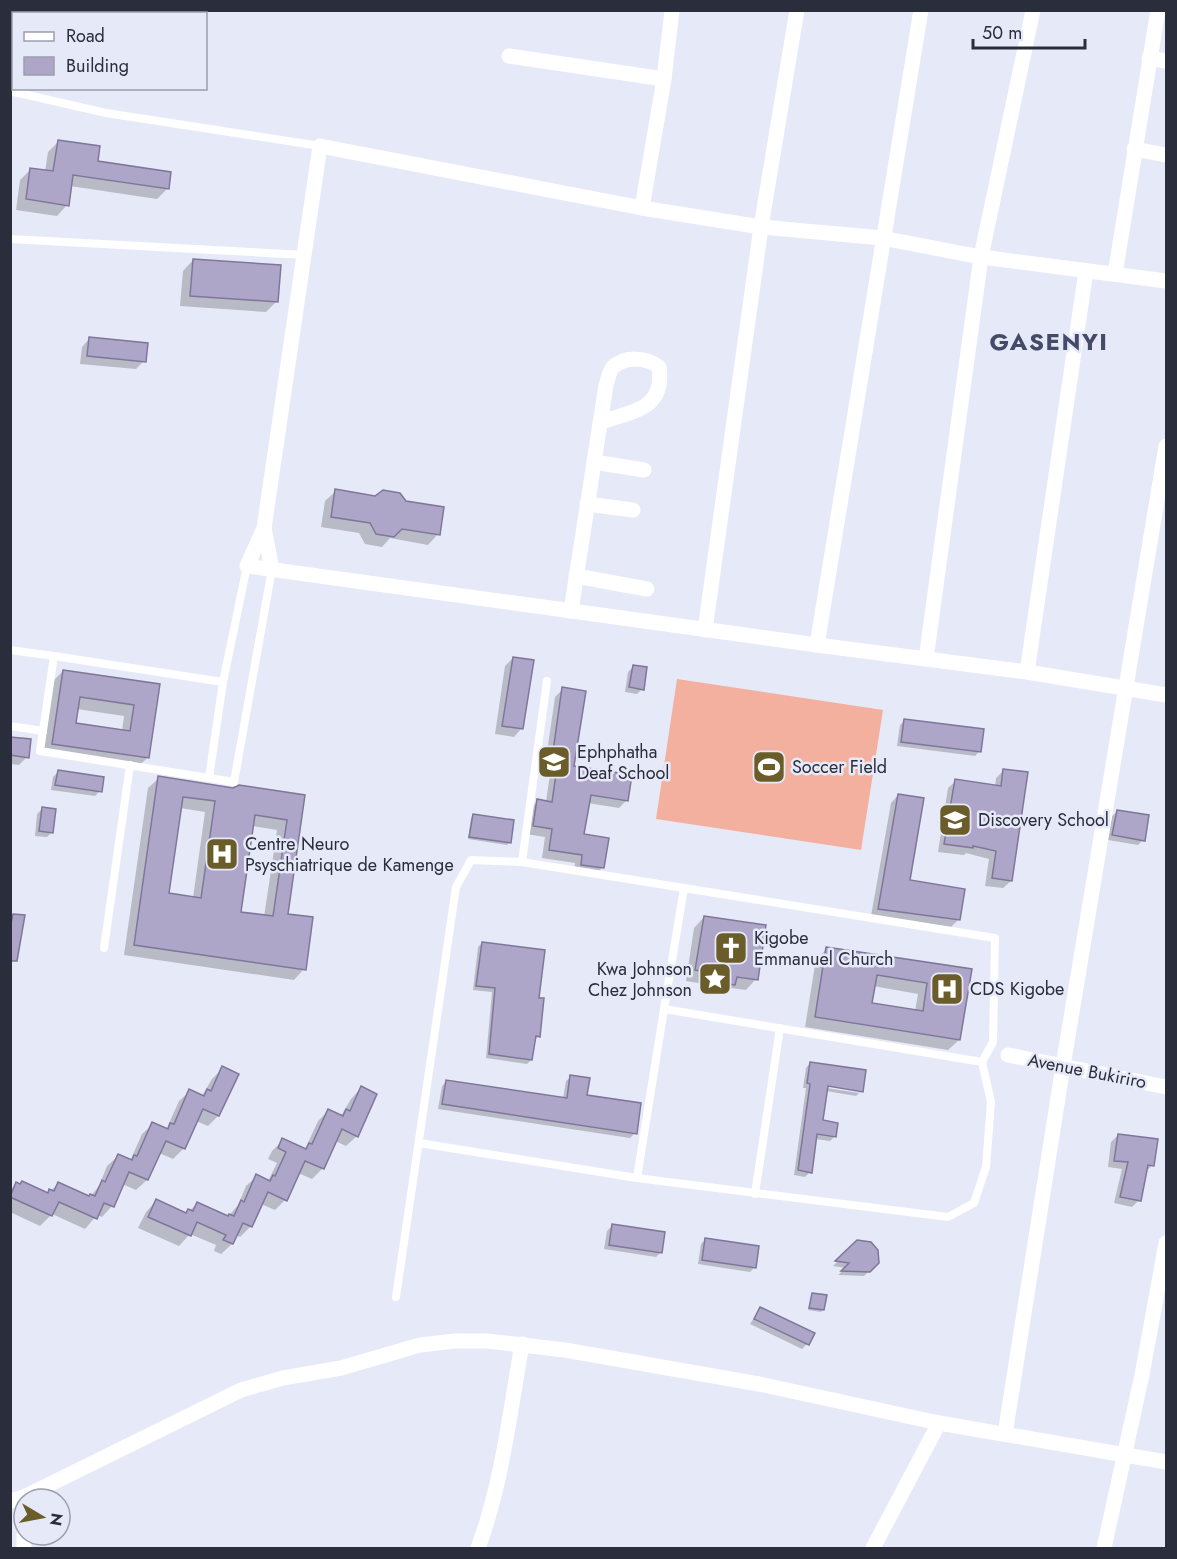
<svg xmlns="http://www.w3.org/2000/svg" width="1177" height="1559" font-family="Jost,sans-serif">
  <rect width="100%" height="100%" fill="#e6e9f8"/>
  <path fill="#f4b09e" d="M677 679 883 710 861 850 656 819Z"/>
  <g fill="#0003" fill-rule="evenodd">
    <path d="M10 10H35V14H14V59H10Z"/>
    <path d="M58 142 96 163 168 188 157 199 70 186 67 205 57 216 16 210 20 180 31 169 45 171 48 152Z"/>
    <path d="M193 260 277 301 266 312 180 306 183 271Z"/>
    <path d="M89 339 144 361 136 369 80 364 82 347Z"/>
    <path d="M336 491 438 534 428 545 390 538 382 547 365 544 359 533 321 527 325 501Z"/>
    <path d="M513 658 521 729 514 737 495 734 505 666Z"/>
    <path d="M633 667 642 689 637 694 625 692 628 672Z"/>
    <path d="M63 671 158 685 148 757 137 768 42 754 52 682ZM77 709 124 716 122 731 75 724Z"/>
    <path d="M563 689 573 767 627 800 619 808 588 803 583 835 603 867 595 875 574 872 575 863 542 858 545 837 526 834 530 809 538 801 546 802 551 767 545 766 555 697Z"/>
    <path d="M905 720 980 751 975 756 897 746 900 725Z"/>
    <path d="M10 738 27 757 19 765 10 764Z"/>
    <path d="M1004 770 1011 881 1003 888 985 886 989 859 966 853 964 855 938 852 948 788 956 781 995 787 996 778Z"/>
    <path d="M58 772 100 791 95 796 51 790 53 777Z"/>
    <path d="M159 778 233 789 303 796 286 915 304 969 294 980 124 955 148 788ZM180 808 205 812 193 898 168 895ZM252 826 277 830 264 917 239 913Z"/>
    <path d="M898 795 908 882 959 919 951 927 871 916 891 803Z"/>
    <path d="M42 809 52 832 47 837 35 836 37 814Z"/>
    <path d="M1117 812 1143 840 1138 845 1108 840 1112 816Z"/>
    <path d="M473 815 509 843 507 845 468 839 471 818Z"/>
    <path d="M704 917 756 979 746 990 731 988 723 995 704 992 705 984 686 981 694 928Z"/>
    <path d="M482 943 537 999 538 1036 534 1041 531 1060 527 1064 486 1058 492 992 473 990 478 947Z"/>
    <path d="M827 949 970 971 959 1040 948 1050 805 1027 816 959ZM873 986 918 994 915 1011 870 1004Z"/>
    <path d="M810 1063 864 1072 861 1091 856 1096 826 1091 821 1122 837 1124 835 1136 830 1141 815 1139 810 1172 805 1177 794 1175 806 1088H803L806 1068ZM821 1084 859 1090V1093L820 1087Z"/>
    <path d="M223 1068 218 1116 208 1126 196 1121 184 1148 173 1159 159 1153 147 1180 136 1190 122 1184 112 1206 102 1217 97 1215 85 1229 52 1214 40 1226 10 1212V1190L16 1184 46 1194 59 1184 89 1198 99 1186 107 1166 118 1156 130 1161 142 1134 153 1124 166 1130 179 1101 190 1091 202 1096 212 1079Z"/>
    <path d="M571 1077 586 1096 635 1133 630 1138 438 1109 442 1086 447 1081 563 1099 566 1081Z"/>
    <path d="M361 1088 357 1136 346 1146 335 1141 322 1169 312 1179 298 1173 285 1200 275 1210 261 1204 251 1226 240 1237 236 1235 232 1244 221 1254 214 1251 216 1245 190 1234 179 1246 138 1228 146 1212 156 1201 185 1214 197 1204 227 1218 238 1205 246 1186 257 1176 268 1181 277 1163 268 1159 272 1151 283 1140 305 1149 318 1121 328 1111 341 1116 351 1099Z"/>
    <path d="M1118 1135 1153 1165 1145 1172 1139 1200 1132 1207 1114 1203 1122 1169 1108 1167 1111 1142Z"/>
    <path d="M612 1226 661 1252 656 1257 604 1249 607 1231Z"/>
    <path d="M706 1239 755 1267 750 1272 698 1264 701 1244Z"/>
    <path d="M857 1242 877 1263 864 1276 838 1275 846 1268 833 1266Z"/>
    <path d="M812 1294 823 1310 821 1312 808 1310Z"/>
    <path d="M760 1308 813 1333 807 1344 802 1349 750 1324Z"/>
  </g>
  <g fill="#aea6c9" stroke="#7f7799" stroke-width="1.5" fill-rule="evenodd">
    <path d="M58 140 100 146 98 161 171 172 169 189 73 175 69 206 26 199 30 168 53 171Z"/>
    <path d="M193 259 281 265 278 302 190 296Z"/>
    <path d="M89 337 148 343 146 362 87 356Z"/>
    <path d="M335 489 375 496 383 490 400 493 406 501 444 507 440 535 402 529 394 537 376 534 370 523 331 517Z"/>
    <path d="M513 657 534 660 523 729 502 726Z"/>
    <path d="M633 665 647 667 644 690 629 687Z"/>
    <path d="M63 670 160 684 149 758 52 744ZM80 697 134 705 130 731 76 723Z"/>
    <path d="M562 687 586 691 574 766 632 775 628 801 591 795 584 834 609 838 604 868 581 865 582 855 549 850 552 829 533 826 537 799 552 802 558 760 552 759Z"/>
    <path d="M904 719 984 729 981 752 901 742Z"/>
    <path d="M10 737 31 739 29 758 10 755Z"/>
    <path d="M1003 769 1028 772 1012 881 992 878 996 851 973 846V848L944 844 955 779 1001 786Z"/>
    <path d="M58 770 104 777 102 792 55 785Z"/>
    <path d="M158 776 233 788 239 785 305 795 288 914 313 917 306 970 134 945ZM183 797 215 801 201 898 169 893ZM255 815 287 820 273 916 241 912Z"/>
    <path d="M898 794 924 798 910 880 965 889 960 920 878 909Z"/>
    <path d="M42 807 56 809 53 833 39 831Z"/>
    <path d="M1117 810 1149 815 1145 841 1112 835Z"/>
    <path d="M473 814 514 820 511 843 469 837Z"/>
    <path d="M13 914 25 915 17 961H10V928Z"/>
    <path d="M704 916 766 925 758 980 737 977 735 985 713 982 715 973 695 970Z"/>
    <path d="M482 942 545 950 539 998H544L540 1037 536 1036 532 1060 489 1054 495 988 476 986Z"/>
    <path d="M826 947 972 969 960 1040 815 1017ZM877 975 927 983 923 1011 872 1003Z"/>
    <path d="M810 1062 866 1070 863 1092 828 1086 823 1120 838 1123 836 1137 817 1134 812 1173 798 1170 810 1084 807 1083Z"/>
    <path d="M222 1066 239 1074 219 1116 203 1109 185 1149 166 1141 148 1180 129 1172 114 1207 104 1203 97 1219 59 1202 52 1216 10 1197 16 1182 20 1184 22 1181 48 1193 49 1189 54 1191 58 1182 89 1196 90 1194 95 1196 102 1180 105 1182 118 1154 132 1160 134 1155 137 1156 152 1122 168 1129 170 1123 174 1124 189 1089 204 1096 207 1089 211 1091Z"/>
    <path d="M570 1075 590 1078 587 1095 641 1103 637 1134 442 1104 446 1080 567 1098Z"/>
    <path d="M361 1086 377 1094 358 1137 342 1129 324 1169 305 1161 287 1201 268 1192 252 1227 243 1223 233 1244 223 1240 226 1235 197 1222 191 1236 148 1217 156 1199 186 1213 188 1209 193 1211 197 1202 228 1216 229 1214 234 1216 241 1200 244 1202 256 1174 270 1181 273 1175 275 1176 286 1152 278 1148 282 1138 306 1149 309 1143 312 1144 328 1109 343 1116 346 1109 350 1111Z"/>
    <path d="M1118 1134 1158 1139 1154 1166 1148 1165 1141 1201 1120 1197 1128 1162 1114 1161Z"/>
    <path d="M612 1224 665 1232 662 1253 609 1245Z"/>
    <path d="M705 1238 759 1246 756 1268 702 1260Z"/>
    <path d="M857 1240 871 1242 878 1250 879 1263 870 1272 841 1271 849 1263 835 1261Z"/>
    <path d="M812 1293 827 1295 824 1310 809 1308Z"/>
    <path d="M760 1307 815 1333 809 1345 754 1319Z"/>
  </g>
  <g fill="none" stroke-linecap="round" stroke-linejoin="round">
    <g stroke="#fff" stroke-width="8">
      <path d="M10 91 106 113 320 146"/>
      <path d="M10 239 305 255"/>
      <path d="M10 650 54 656"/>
      <path d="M223 682 54 656 40 751 234 782 272 569"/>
      <path d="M10 726 43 731"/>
      <path d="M209 778 223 682 247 566"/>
      <path d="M522 862 547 681"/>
      <path d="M104 948 130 765"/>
      <path d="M664 1009 684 888"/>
      <path d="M419 1143 637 1178 948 1217 974 1203 986 1167 991 1102 982 1062 664 1009 637 1178"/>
      <path d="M755 1194 780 1028"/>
      <path d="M396 1297 456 887 471 860 522 862 995 938 993 1042 982 1062"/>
    </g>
    <g stroke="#fff" stroke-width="15">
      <path d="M509 56 664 79"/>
      <path d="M1149 58 1166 61"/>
      <path d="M1134 149 1166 155"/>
      <path d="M642 208 664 79 672 10"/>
      <path d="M1115 274 1158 10"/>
      <path d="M1166 281 981 257 882 238 761 227 642 208 320 146 264 528 247 566 817 645 1027 672 1166 695"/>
      <path d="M594 462 644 470"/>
      <path d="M587 504 633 510"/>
      <path d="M264 528 272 569"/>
      <path d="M576 576 647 589"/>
      <path d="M571 611 606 385C608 380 609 371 613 367 626 356 646 357 659 367 665 411 632 410 600 423"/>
      <path d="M705 630 761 227 797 10"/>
      <path d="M817 645 921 10"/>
      <path d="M926 659 981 257 1033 10"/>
      <path d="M1027 672 1086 271"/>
      <path d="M1008 1055 1166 1087"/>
      <path d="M1005 1434 1063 1066 1166 446"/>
      <path d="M10 1501 24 1497 241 1390 283 1378 341 1368 420 1345 455 1341H487L565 1350 759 1384 939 1423 1166 1462"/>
      <path d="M24 1548V1535"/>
      <path d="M478 1548C502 1484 510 1412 522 1344"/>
      <path d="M873 1548 939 1423"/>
      <path d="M1104 1548 1142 1375 1166 1243"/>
    </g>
  </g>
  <defs>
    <symbol id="school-square" viewBox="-11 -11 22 22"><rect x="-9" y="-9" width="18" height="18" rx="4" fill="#6a5d2a" stroke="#e6e9f8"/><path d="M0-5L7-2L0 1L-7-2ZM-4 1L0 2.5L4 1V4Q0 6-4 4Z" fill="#fff"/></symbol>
    <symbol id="stadium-square" viewBox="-11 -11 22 22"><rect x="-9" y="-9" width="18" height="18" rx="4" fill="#6a5d2a" stroke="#e6e9f8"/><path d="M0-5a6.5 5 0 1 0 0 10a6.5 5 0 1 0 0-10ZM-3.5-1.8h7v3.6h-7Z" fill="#fff"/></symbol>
    <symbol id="hospital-square" viewBox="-11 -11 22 22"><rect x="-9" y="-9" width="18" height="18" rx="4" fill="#6a5d2a" stroke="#e6e9f8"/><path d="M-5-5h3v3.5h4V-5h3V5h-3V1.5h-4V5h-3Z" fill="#fff"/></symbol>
    <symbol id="church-square" viewBox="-11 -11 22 22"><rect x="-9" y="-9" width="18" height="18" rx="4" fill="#6a5d2a" stroke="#e6e9f8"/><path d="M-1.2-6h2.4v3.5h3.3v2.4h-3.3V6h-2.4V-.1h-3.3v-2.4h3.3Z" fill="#fff"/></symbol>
    <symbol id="sight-square" viewBox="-11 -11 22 22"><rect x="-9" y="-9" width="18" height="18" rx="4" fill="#6a5d2a" stroke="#e6e9f8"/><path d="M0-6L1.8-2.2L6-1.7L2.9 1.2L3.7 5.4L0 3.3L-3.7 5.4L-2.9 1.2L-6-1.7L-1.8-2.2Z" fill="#fff"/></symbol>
  </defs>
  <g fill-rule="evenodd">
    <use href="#school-square" x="535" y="743" width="38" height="38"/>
    <use href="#stadium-square" x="750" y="748" width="38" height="38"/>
    <use href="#school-square" x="936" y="801" width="38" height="38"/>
    <use href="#hospital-square" x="203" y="835" width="38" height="38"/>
    <use href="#church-square" x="712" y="929" width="38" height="38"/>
    <use href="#sight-square" x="696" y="960" width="38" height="38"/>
    <use href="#hospital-square" x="928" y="970" width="38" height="38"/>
  </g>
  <g text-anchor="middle" stroke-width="5" stroke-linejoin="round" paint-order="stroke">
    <g font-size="18" fill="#2a2d3b" stroke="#e6e9f8" text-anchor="start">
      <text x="577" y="758">Ephphatha<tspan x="577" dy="21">Deaf School</tspan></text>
      <text x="792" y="773">Soccer Field</text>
      <text x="978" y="826">Discovery School</text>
      <text x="245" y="850">Centre Neuro<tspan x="245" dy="21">Psyschiatrique de Kamenge</tspan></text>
      <text x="754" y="944">Kigobe<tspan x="754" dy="21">Emmanuel Church</tspan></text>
      <text x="692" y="975" text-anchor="end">Kwa Johnson<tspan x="692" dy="21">Chez Johnson</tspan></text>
      <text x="970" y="995">CDS Kigobe</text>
    </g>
    <g font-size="18" fill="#2a2d3b" stroke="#e6e9f8">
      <text transform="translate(1087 1071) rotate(11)" y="6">Avenue Bukiriro</text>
    </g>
    <g font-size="24" font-weight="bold" letter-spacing="1.5" fill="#444a68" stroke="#e6e9f8">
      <text x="1049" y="350">GASENYI</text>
    </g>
  </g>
  <rect width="1177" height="1559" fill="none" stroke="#2a2d3b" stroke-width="24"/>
  <rect x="12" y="12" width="195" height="78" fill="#e6e9f8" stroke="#9b9eac" stroke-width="1.5"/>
  <rect x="24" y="32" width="30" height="9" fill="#ffffff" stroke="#9b9eac" stroke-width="1.5"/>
  <text x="66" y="42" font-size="18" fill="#2a2d3b">Road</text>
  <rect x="24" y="57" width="30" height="18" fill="#aea6c9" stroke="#9b9eac" stroke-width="1.5"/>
  <text x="66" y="72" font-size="18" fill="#2a2d3b">Building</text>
  <g transform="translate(42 1517) rotate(100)"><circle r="28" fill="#e6e9f8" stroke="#9b9eac" stroke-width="1.5"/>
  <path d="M0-4.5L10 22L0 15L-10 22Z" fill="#6a5d2a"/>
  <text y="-9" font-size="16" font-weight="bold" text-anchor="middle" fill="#2a2d3b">N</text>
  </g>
  <path d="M973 39v9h112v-9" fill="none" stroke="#2a2d3b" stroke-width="3"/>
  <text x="982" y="39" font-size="18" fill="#2a2d3b" stroke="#e6e9f8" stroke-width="4.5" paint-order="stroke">50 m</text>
</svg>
